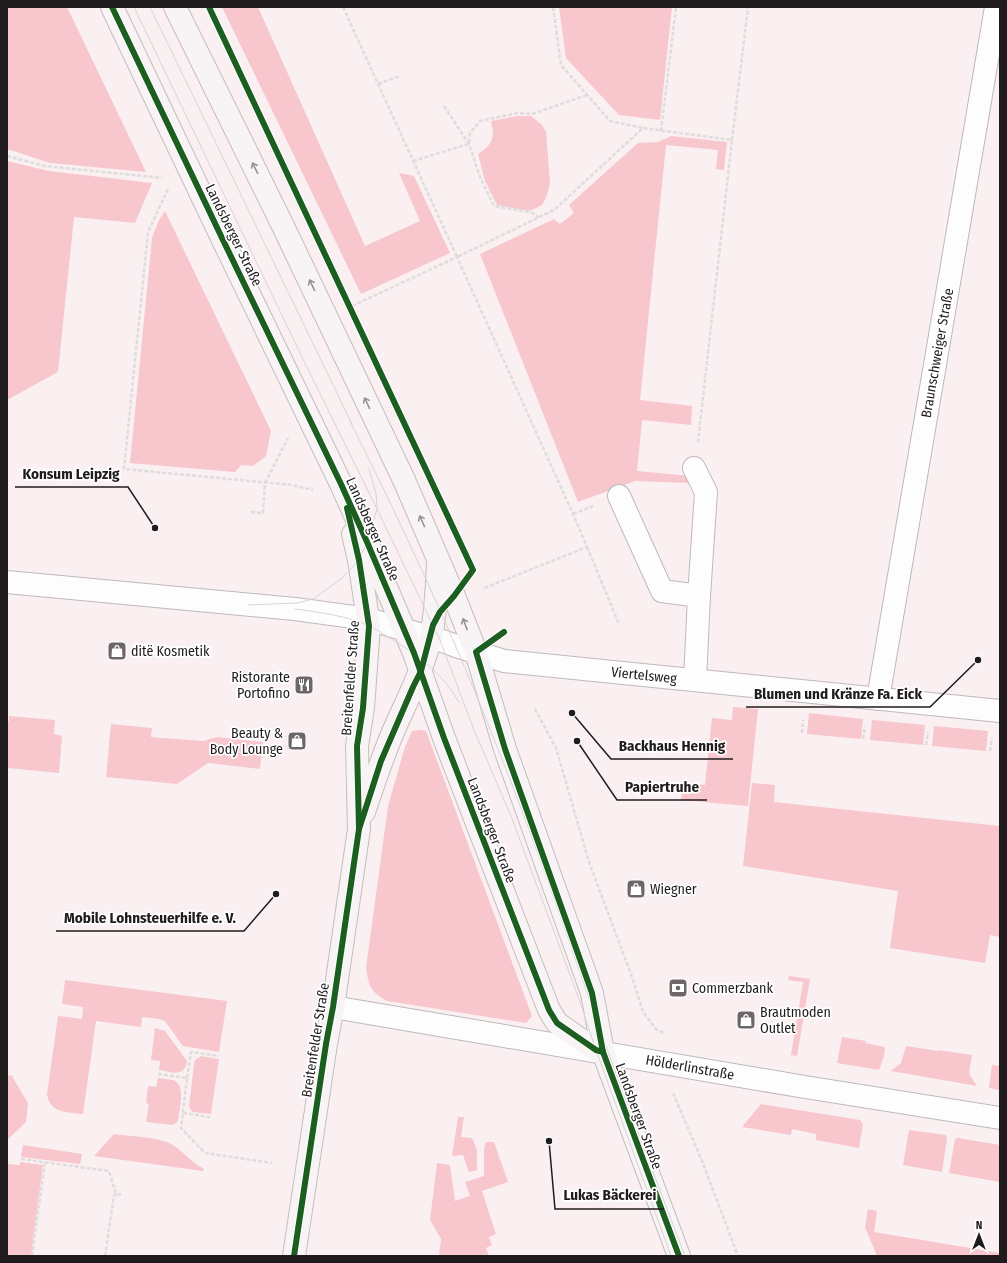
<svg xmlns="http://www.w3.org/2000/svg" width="1007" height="1263" font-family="'Fira Sans Condensed',sans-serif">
  <rect width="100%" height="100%" fill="#faf0f2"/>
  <g fill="#f8c6cd">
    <path d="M7 7H67L146 172 50 163 7 149Z"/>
    <path d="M222 7H258L365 246 420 221 399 173 414 176 450 253 361 294Z"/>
    <path d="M559 7H672L660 120 619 115 566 58Z"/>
    <path d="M518 116H531L542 125 546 132 550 183 546 198 542 205 530 211 497 205 485 181 478 154C493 144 495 138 491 121Z"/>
    <path d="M671 136 727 142 724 170 716 169 718 150 666 145 640 400 692 406 691 425 642 420 637 471 690 476 689 483 635 481 578 502 480 254 554 219 560 224 574 213 569 205 638 143 658 142Z"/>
    <path d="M7 161 49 171 152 183 135 223 74 217 58 372 7 400Z"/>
    <path d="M165 211 271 431 266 456 253 466 241 465 235 472 130 463 152 238 158 222Z"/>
    <path d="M733 707 758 709 748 806 681 800 683 783 705 785 712 718 732 720Z"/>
    <path d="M809 713 863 719 861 739 807 734Z"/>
    <path d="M9 716 55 720 54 734 62 736 59 773 7 768V721H9Z"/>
    <path d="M872 720 925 725 923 745 870 740Z"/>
    <path d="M111 724 152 728 151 737 203 741 217 737 263 742 260 769 208 763 177 784 106 777Z"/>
    <path d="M934 726 988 731 986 751 932 746Z"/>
    <path d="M421 730 426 731 532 1016 526 1023 387 1001C370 991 369 987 366 968L388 806 405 747 412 731Z"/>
    <path d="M752 783 775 785 774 802 1000 826V937L990 935 985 963 890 948 898 891 743 866Z"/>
    <path d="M789 976 810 979 797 1056 791 1055 803 982 788 980Z"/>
    <path d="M65 980 227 1001 219 1052 183 1046 165 1021 160 1019 142 1017 141 1027 96 1021 83 1114C67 1112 50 1114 47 1094L58 1016 82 1019 83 1007 62 1004Z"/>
    <path d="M155 1028 165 1031 187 1061C184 1078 172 1072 159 1070L160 1061 151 1060Z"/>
    <path d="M842 1037 866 1041 865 1043 885 1047 884 1056 879 1070 837 1063Z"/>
    <path d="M906 1046 938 1051V1050L972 1055 969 1074 977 1086 891 1071 901 1063Z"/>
    <path d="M201 1056 219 1059 211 1114 193 1112 189 1107 194 1064 195 1060Z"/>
    <path d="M992 1065 1000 1066V1090L989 1088Z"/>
    <path d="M7 1075 13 1076V1078L28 1103 26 1122 7 1140Z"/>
    <path d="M158 1078C163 1079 169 1079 173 1080 187 1085 179 1110 178 1121L173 1125 146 1122 149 1104 146 1103 148 1086 156 1087Z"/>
    <path d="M761 1104 860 1120 863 1124 859 1148 816 1140V1134L792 1129 791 1135 742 1127Z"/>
    <path d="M458 1117H464L461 1137 472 1138 477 1150V1170L469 1172 463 1155 452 1156Z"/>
    <path d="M909 1130 946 1135 947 1138 942 1172 903 1165Z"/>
    <path d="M114 1134C129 1136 155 1137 169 1143 182 1149 190 1162 204 1169L203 1171 94 1156Z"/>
    <path d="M958 1138 1000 1145V1182L949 1173 955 1139Z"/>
    <path d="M486 1142H494L508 1182 482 1191 496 1234 489 1237 492 1245 486 1248 489 1256H445L439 1255 441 1239 430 1220 437 1163 450 1165 455 1201 470 1196 465 1182 484 1176V1149Z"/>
    <path d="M23 1145 82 1154 80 1164 21 1157Z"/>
    <path d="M20 1162 43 1165 31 1256H7V1164L20 1165Z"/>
    <path d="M868 1209 877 1211 874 1232 1000 1253V1256H877L865 1227Z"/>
  </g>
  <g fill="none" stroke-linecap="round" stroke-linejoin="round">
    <defs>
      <g id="minor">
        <path d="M694 468 706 492 699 596"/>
        <path d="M619 496 662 591 699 596 695 680"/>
        <path d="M7 582 295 609 368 619 440 640 456 646 504 661 1000 711"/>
        <path d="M878 699 996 7"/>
        <path d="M333 1007 805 1087 1000 1118"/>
      </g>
      <g id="major">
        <path d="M112 7 222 238 341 484 367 542 414 653 444 738 549 1010 557 1023 596 1050 603 1052"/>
        <path d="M175 7 284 228 404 480 454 596 476 652 505 749 592 993 603 1052 679 1256"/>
        <path d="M364 812C373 785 382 758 393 732 407 700 423 670 431 636 436 612 437 587 438 563"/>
        <path d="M294 1256 326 1044 333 1007 359 829 357 746 363 708 369 626 359 560 353 534"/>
      </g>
    </defs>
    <use href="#minor" stroke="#bfb8b9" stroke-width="24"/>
    <use href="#major" stroke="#c8bbbd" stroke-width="24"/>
    <g stroke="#dfdcdc" stroke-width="2.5" stroke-dasharray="4 2" stroke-linecap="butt">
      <path d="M343 7 457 257 554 210 643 128 732 140 698 442"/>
      <path d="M553 7 561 65 610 121 643 128"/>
      <path d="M378 84 400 76"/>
      <path d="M444 106 469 144 480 177 494 206 530 212 539 217"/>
      <path d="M661 131 676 7"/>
      <path d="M732 140 748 7"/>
      <path d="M7 156 45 166 162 178"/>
      <path d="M413 161 469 144 470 133 480 121 517 113 532 114 587 95"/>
      <path d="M168 189 148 232 124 469 292 485 313 490"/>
      <path d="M352 306 457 257 573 514 587 547 482 589"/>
      <path d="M251 512 263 513 265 483 288 438"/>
      <path d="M573 514 593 506"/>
      <path d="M587 547 619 624"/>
      <path d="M535 709 556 748 589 862 631 974 643 1012 656 1029 665 1034"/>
      <path d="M802 733 803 720"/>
      <path d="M863 739 865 726"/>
      <path d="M926 745 928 732"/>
      <path d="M990 751 992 738"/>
      <path d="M158 1074 187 1078 181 1128 205 1153 272 1163"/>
      <path d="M187 1078 191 1052 219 1056"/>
      <path d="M673 1093 702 1161 738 1256"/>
      <path d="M183 1113 210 1117"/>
      <path d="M21 1159 109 1171 116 1194 122 1195"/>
      <path d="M32 1256 45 1162"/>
      <path d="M105 1256 114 1196 116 1194"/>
    </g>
    <use href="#minor" stroke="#fefdfd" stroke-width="22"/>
    <use href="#major" stroke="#f8f3f4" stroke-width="22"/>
    <g stroke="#d7d4d4" stroke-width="1">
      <path d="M134 7 301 355 377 509 440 640 474 730 511 816 579 999 596 1050 671 1256"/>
      <path d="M150 7 352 424"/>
      <path d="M349 419C400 521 448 623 490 729 532 832 568 938 605 1044 631 1115 658 1185 685 1256"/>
      <path d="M248 605 297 603 313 599 341 579 359 560 367 542 377 509 376 493 369 469"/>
      <path d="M295 609C318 612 348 616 369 626 376 629 383 634 390 638 418 655 442 673 459 702"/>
    </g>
    <defs>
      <g id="cycleway">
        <path d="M112 7 222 238 341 484 367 542 414 653 444 738 549 1010 557 1023 596 1050 603 1052"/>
        <path d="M209 7 473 570 454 596 440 612 433 625 421 671 413 687 381 761 359 829"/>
        <path d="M504 632 476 652 505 749 592 993 603 1052 679 1256"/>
        <path d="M294 1256 326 1044 333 1007 359 829 357 746 363 708 369 626 359 560 347 508"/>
      </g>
    </defs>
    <use href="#cycleway" stroke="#fff" stroke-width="8"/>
    <use href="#cycleway" stroke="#1b5e20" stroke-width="6"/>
  </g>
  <defs><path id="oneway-shaft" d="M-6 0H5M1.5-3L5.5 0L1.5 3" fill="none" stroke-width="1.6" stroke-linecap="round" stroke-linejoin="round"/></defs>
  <g stroke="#979293">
    <use href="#oneway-shaft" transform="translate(255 168) rotate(-116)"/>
    <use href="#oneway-shaft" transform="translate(312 285) rotate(-115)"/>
    <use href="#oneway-shaft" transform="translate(367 403) rotate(-115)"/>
    <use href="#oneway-shaft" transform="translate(422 521) rotate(-114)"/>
    <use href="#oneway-shaft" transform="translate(465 624) rotate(-111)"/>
  </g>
  <defs>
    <symbol id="shop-square" viewBox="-11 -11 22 22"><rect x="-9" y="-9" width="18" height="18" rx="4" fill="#6c6667" stroke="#fff"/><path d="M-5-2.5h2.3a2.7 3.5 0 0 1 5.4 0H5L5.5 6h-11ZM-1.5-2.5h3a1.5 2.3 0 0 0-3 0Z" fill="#fff"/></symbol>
    <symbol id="restaurant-square" viewBox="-11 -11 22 22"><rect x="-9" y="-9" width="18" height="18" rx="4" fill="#6c6667" stroke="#fff"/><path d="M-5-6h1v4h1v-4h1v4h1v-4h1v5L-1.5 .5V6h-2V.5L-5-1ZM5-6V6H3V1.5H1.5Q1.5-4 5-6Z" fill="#fff"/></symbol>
    <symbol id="bank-square" viewBox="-11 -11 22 22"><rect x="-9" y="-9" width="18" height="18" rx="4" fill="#6c6667" stroke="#fff"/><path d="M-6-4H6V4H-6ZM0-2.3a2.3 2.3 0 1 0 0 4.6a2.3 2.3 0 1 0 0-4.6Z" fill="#fff"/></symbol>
  </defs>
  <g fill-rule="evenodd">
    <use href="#shop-square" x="106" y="640" width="22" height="22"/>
    <use href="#restaurant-square" x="293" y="674" width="22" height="22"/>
    <use href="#shop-square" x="286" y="730" width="22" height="22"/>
    <use href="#shop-square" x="625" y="878" width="22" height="22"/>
    <use href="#bank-square" x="667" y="977" width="22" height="22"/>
    <use href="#shop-square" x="735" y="1009" width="22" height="22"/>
  </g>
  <g text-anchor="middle" stroke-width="3.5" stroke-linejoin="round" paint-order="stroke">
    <g font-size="14" fill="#201b1c" stroke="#fff">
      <text transform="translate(234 235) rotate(64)" y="5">Landsberger Straße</text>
      <text transform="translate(937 353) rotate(-80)" y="5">Braunschweiger Straße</text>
      <text transform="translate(373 529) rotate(66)" y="5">Landsberger Straße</text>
      <text transform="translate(644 675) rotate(6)" y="5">Viertelsweg</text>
      <text transform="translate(350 678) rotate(-86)" y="5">Breitenfelder Straße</text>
      <text transform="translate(492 830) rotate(69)" y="5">Landsberger Straße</text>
      <text transform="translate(315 1040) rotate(-81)" y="5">Breitenfelder Straße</text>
      <text transform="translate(690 1067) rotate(10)" y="5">Hölderlinstraße</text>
      <text transform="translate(639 1116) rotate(70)" y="5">Landsberger Straße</text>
    </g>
    <g font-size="14" fill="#201b1c" stroke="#fff" text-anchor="start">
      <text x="131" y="656">ditë Kosmetik</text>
      <text x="290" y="682" text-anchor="end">Ristorante<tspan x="290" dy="16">Portofino</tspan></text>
      <text x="283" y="738" text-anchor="end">Beauty &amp;<tspan x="283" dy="16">Body Lounge</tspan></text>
      <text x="650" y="894">Wiegner</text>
      <text x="692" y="993">Commerzbank</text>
      <text x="760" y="1017">Brautmoden<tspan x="760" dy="16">Outlet</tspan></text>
    </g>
  </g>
  <path fill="none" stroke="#201b1c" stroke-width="1.5" d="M155 528L128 487H15M978 660L930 707H746M572 713L611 759H733M577 741L617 800H707M276 894L244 931H56M549 1141L555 1209H664"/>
  <g fill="#201b1c" stroke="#fff" stroke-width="1.5">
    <circle cx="155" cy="528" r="4"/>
    <circle cx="978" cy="660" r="4"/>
    <circle cx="572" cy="713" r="4"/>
    <circle cx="577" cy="741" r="4"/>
    <circle cx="276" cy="894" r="4"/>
    <circle cx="549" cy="1141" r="4"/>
  </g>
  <g font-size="15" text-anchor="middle" font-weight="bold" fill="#201b1c" stroke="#fff" stroke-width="3.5" stroke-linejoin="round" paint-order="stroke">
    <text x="71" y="479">Konsum Leipzig</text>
    <text x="838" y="699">Blumen und Kränze Fa. Eick</text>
    <text x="672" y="751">Backhaus Hennig</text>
    <text x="662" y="792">Papiertruhe</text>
    <text x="150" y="923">Mobile Lohnsteuerhilfe e. V.</text>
    <text x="610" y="1200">Lukas Bäckerei</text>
  </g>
  <rect width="1007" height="1263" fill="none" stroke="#201b1c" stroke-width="16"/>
  <g transform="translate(979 1235)" stroke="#ffffff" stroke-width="3" paint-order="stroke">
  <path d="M0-3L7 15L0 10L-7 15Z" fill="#201b1c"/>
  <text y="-6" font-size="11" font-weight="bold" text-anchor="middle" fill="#201b1c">N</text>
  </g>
</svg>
